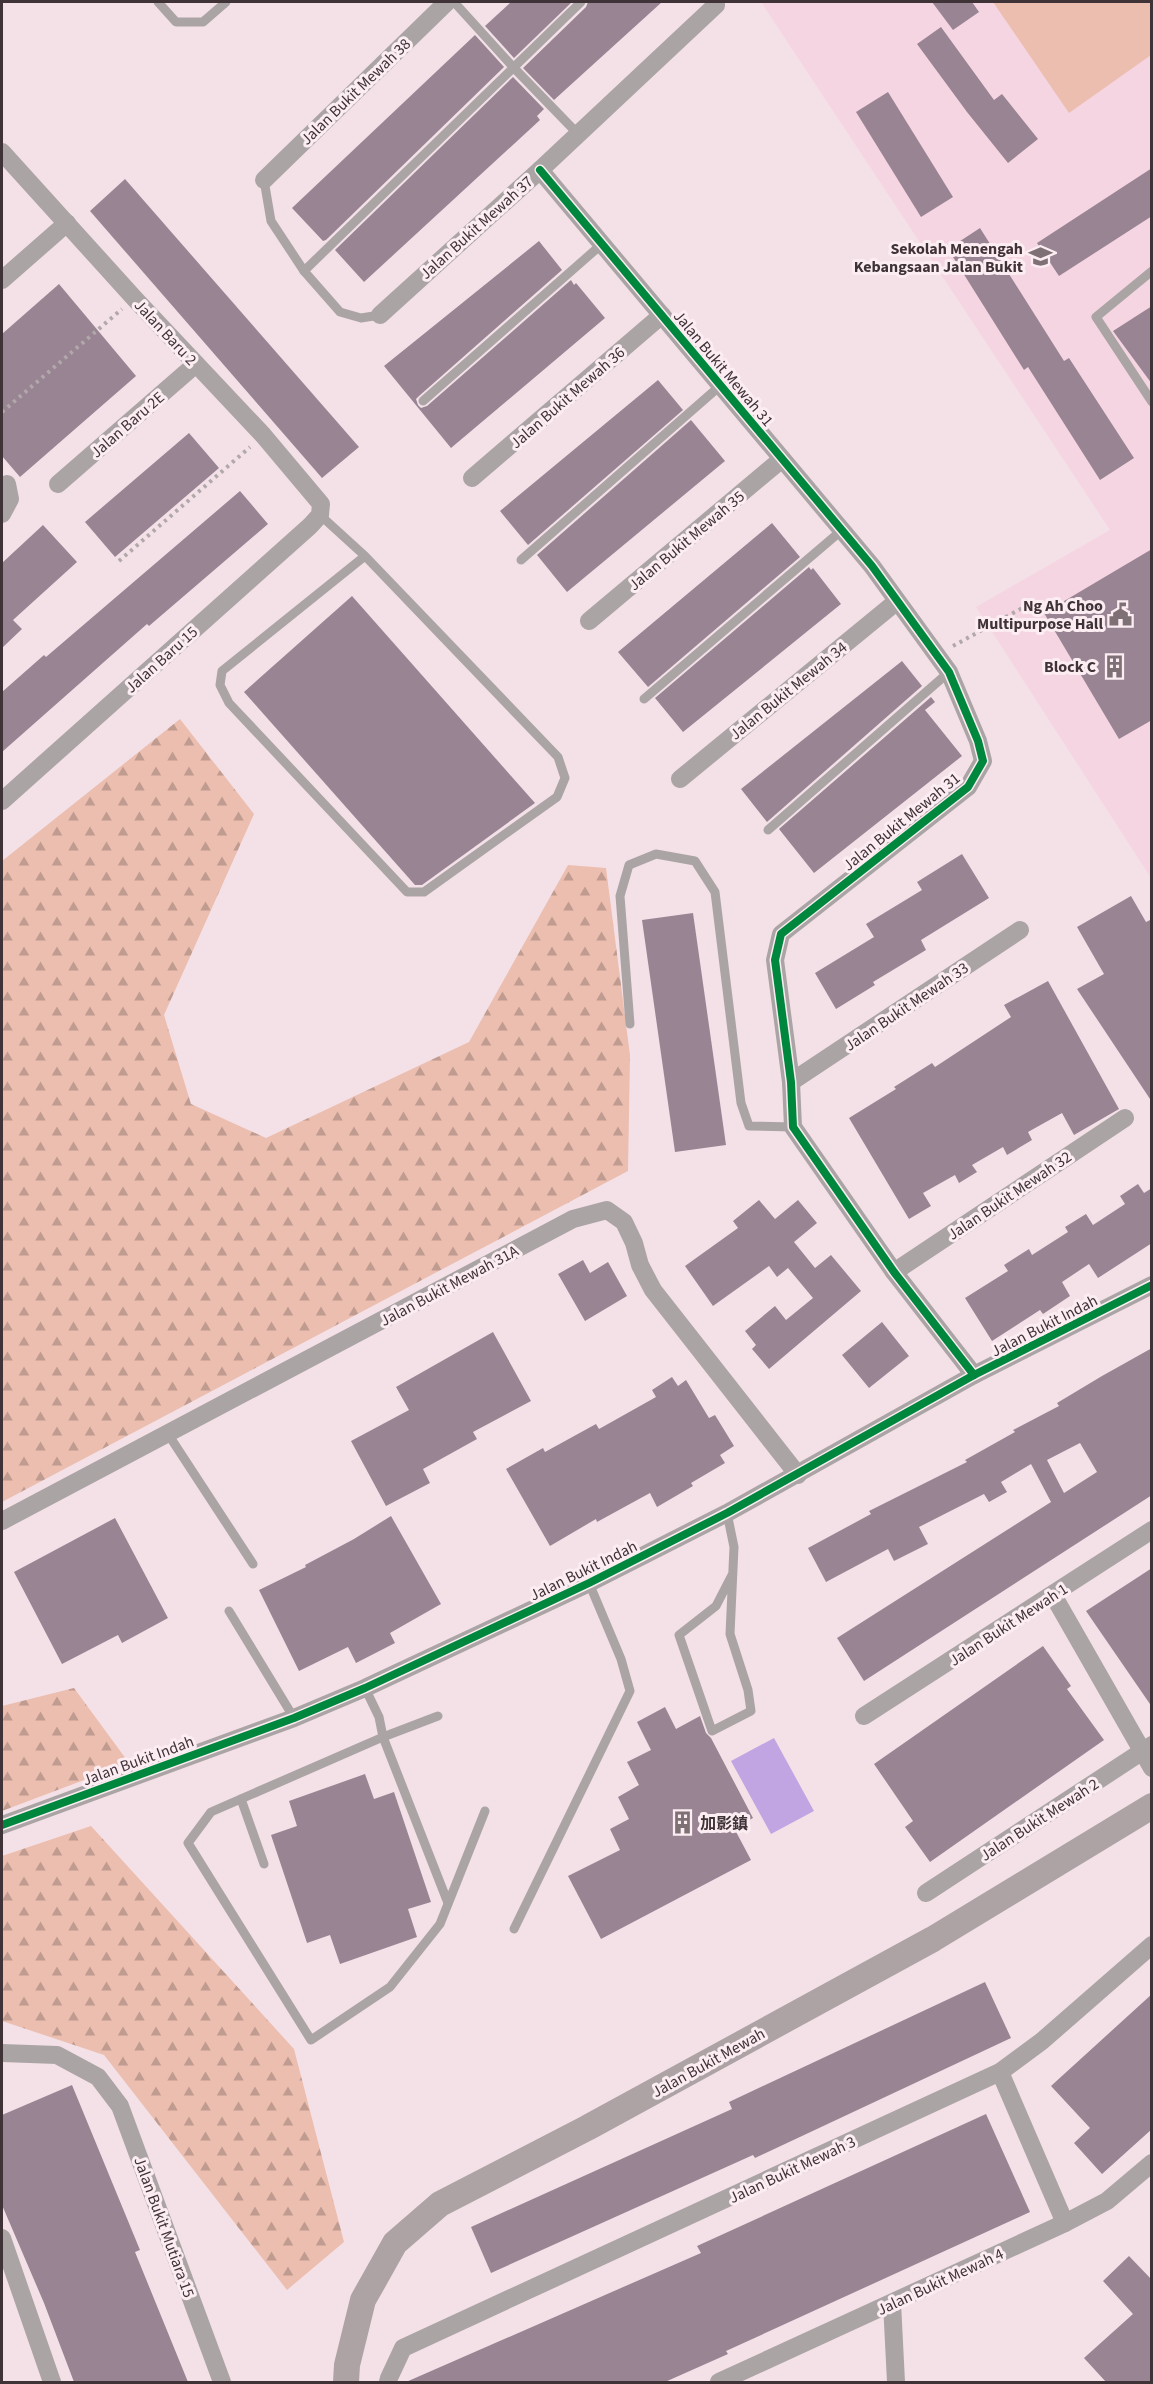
<svg xmlns="http://www.w3.org/2000/svg" width="1153" height="2384" font-family="'Source Sans 3','Noto Sans SC',sans-serif">
  <defs>
    <pattern id="forest-firs" width="22" height="20" patternUnits="userSpaceOnUse" patternTransform="scale(1.5)"><rect width="22" height="20" fill="#ebbeaf"/><path d="M5 1l3.5 6h-7zM16 11l3.5 6h-7z" fill="#c09b8f"/></pattern>
  </defs>
  <rect width="100%" height="100%" fill="#f4e1e8"/>
  <path fill="#f5d5e1" d="M761 2H1151V878L976 607 1110 530Z"/>
  <g fill="url(#forest-firs)">
    <path d="M180 719 254 814 164 1015 191 1104 266 1138 469 1042 568 865 606 868 630 1055 628 1171 2 1502V861Z"/>
    <path d="M74 1688 129 1763 2 1811V1706Z"/>
    <path d="M91 1826 294 2049 344 2242 287 2290 104 2055 2 2021V1856Z"/>
  </g>
  <path fill="#ebbeaf" d="M993 2H1151V55L1069 113Z"/>
  <path fill="#c1a5e2" d="M774 1738 814 1811 771 1834 731 1761Z"/>
  <g fill="#998493" fill-rule="evenodd">
    <path d="M511 2H572L514 58 485 26Z"/>
    <path d="M588 2H662L554 100 523 68 586 7Z"/>
    <path d="M932 2H972L979 12 953 30Z"/>
    <path d="M941 27 994 100 1002 94 1038 139 1008 163 967 112 917 44Z"/>
    <path d="M475 35 504 67 326 240 323 241 292 208Z"/>
    <path d="M513 77 544 109 537 116 540 120 364 282 335 250Z"/>
    <path d="M888 92 953 197 921 217 856 112Z"/>
    <path d="M1152 168V216L1059 276 1037 243Z"/>
    <path d="M125 179 359 447 322 478 90 211Z"/>
    <path d="M980 228 1064 361 1069 358 1134 458 1100 480 1028 367 1024 370 948 249Z"/>
    <path d="M539 241 562 270 419 396 416 399 418 405 421 408 427 406 571 280 574 285 576 283 605 318 451 448 384 366Z"/>
    <path d="M59 284 136 376 20 477 2 456V334Z"/>
    <path d="M1152 306V384L1113 331Z"/>
    <path d="M658 380 683 410 528 545 500 511Z"/>
    <path d="M691 420 725 461 567 592 537 555Z"/>
    <path d="M189 433 219 468 115 557 85 522Z"/>
    <path d="M240 491 268 524 149 626 147 624 2 752V692L44 655 46 657Z"/>
    <path d="M772 523 800 557 648 687 618 652Z"/>
    <path d="M43 525 77 562 13 620 22 629 2 648V563Z"/>
    <path d="M1152 549V720L1119 739 1044 613Z"/>
    <path d="M809 567 811 570 813 568 841 604 683 732 655 698Z"/>
    <path d="M352 596 535 803 422 885H415L244 692Z"/>
    <path d="M902 661 922 686 767 822 741 789Z"/>
    <path d="M931 697 935 702 925 710 962 756 814 873 779 829Z"/>
    <path d="M962 854 989 898 921 940 926 950 873 982 875 985 836 1009 815 973 874 937 866 924 922 890 917 882Z"/>
    <path d="M1131 896 1146 922 1152 919V1102L1077 989 1104 974 1077 927Z"/>
    <path d="M693 913 726 1145 675 1152 642 920Z"/>
    <path d="M1048 981 1119 1109 1074 1135 1062 1113 1028 1132 1032 1140 1007 1155 1003 1147 972 1165 977 1172 959 1183 955 1175 923 1193 931 1206 909 1219 849 1118 896 1089 894 1087 932 1063 935 1067 1011 1017 1004 1005Z"/>
    <path d="M1138 1184 1144 1193 1152 1188V1243L1098 1278 1089 1264 1062 1282 1070 1296 1043 1314 1040 1310 992 1341 965 1298 1008 1271 1004 1265 1029 1249 1032 1255 1068 1232 1065 1227 1086 1214 1093 1225 1125 1204 1120 1196Z"/>
    <path d="M759 1200 775 1219 798 1200 817 1223 794 1242 815 1268 831 1255 861 1291 769 1369 752 1349 756 1345 745 1331 775 1306 786 1320 813 1298 788 1268 777 1277 769 1266 713 1306 685 1266 738 1228 733 1221Z"/>
    <path d="M583 1260 590 1273 608 1262 627 1296 585 1321 558 1274Z"/>
    <path d="M882 1322 909 1356 869 1388 842 1355Z"/>
    <path d="M493 1332 531 1401 473 1432 477 1439 423 1469 430 1483 386 1506 351 1441 409 1410 396 1387Z"/>
    <path d="M1152 1348V1495L864 1681 837 1638 1051 1502 1031 1464 1001 1482 1007 1492 989 1502 984 1494 919 1527 928 1544 894 1561 888 1549 826 1582 808 1548 871 1514 869 1511 967 1462 965 1460 1015 1432 1013 1430 1059 1406 1057 1403 1102 1376ZM1080 1443 1097 1472 1064 1493 1047 1460Z"/>
    <path d="M672 1377 678 1386 686 1380 709 1418 715 1415 734 1446 720 1455 725 1463 691 1483 693 1486 657 1507 650 1493 597 1522 596 1519 550 1546 506 1469 543 1448 545 1452 596 1424 599 1429 656 1397 652 1390Z"/>
    <path d="M391 1516 441 1604 390 1633 395 1643 356 1663 348 1647 299 1671 259 1590 306 1567 305 1565 354 1539Z"/>
    <path d="M115 1518 168 1618 122 1643 118 1635 62 1664 14 1572Z"/>
    <path d="M1152 1568V1707L1086 1611Z"/>
    <path d="M1043 1646 1071 1686 1067 1689 1104 1740 930 1862 905 1827 913 1821 874 1764Z"/>
    <path d="M665 1707 676 1729 700 1716 706 1733 711 1738 753 1818 734 1828 751 1860 601 1939 568 1876 620 1850 610 1829 629 1819 618 1797 639 1785 627 1762 651 1750 637 1722Z"/>
    <path d="M365 1774 374 1799 394 1792 431 1902 408 1909 417 1937 340 1964 330 1935 307 1943 271 1835 297 1826 289 1801Z"/>
    <path d="M985 1982 1011 2038 755 2158 753 2155 491 2273 471 2227 732 2109 729 2102Z"/>
    <path d="M1152 1994V2129L1102 2174 1074 2143 1090 2128 1051 2086Z"/>
    <path d="M72 2085 140 2250 135 2252 188 2382H74L44 2303 2 2205V2115Z"/>
    <path d="M986 2114 1030 2212 726 2351 728 2354 665 2382H406L701 2253 697 2246Z"/>
    <path d="M1129 2256 1152 2280V2382H1106L1084 2358 1133 2314 1103 2281Z"/>
  </g>
  <g fill="none" stroke-linecap="round" stroke-linejoin="round">
    <g stroke="#b1a8aa" stroke-width="4" stroke-dasharray="3 4.5" stroke-linecap="butt">
      <path d="M2 412 122 309"/>
      <path d="M119 561 250 447"/>
      <path d="M953 646 1024 607"/>
    </g>
    <g stroke="#aba4a5" stroke-width="9">
      <path d="M158 2 176 22H203L226 2"/>
      <path d="M454 2 514 68 578 134"/>
      <path d="M264 180 271 221 304 271 340 312 361 318 380 315"/>
      <path d="M304 271 581 2"/>
      <path d="M1152 271 1096 317 1152 402"/>
      <path d="M423 401 602 244"/>
      <path d="M320 515 365 556 558 757 565 778 557 797 424 892H407L229 703 220 685 222 671 365 556"/>
      <path d="M521 560 721 385"/>
      <path d="M644 699 842 530"/>
      <path d="M768 830 949 672"/>
      <path d="M630 1024 620 896 629 865 656 854 695 861 715 892 741 1103 749 1126 793 1127"/>
      <path d="M168 1434 253 1564"/>
      <path d="M727 1513 734 1547 730 1634 748 1690 751 1711 712 1731 679 1635 716 1606 732 1575"/>
      <path d="M229 1611 294 1718"/>
      <path d="M365 1688 379 1717 383 1737 448 1903"/>
      <path d="M438 1716 383 1737 211 1812 188 1843 311 2040 390 1987 440 1924 485 1811"/>
      <path d="M241 1799 264 1864"/>
      <path d="M514 1929 630 1691 621 1659 589 1583"/>
    </g>
    <g stroke="#aba4a5" stroke-width="18">
      <path d="M2 152 135 299 263 435 321 504 320 515 310 526 2 801"/>
      <path d="M540 170 872 566 949 672 978 741 983 761 968 787 781 934 775 960 791 1082 793 1127 894 1272 974 1375"/>
      <path d="M264 180 447 2"/>
      <path d="M2 280 67 223"/>
      <path d="M380 315 540 170 716 5 715 2"/>
      <path d="M472 478 662 315"/>
      <path d="M58 484 196 364"/>
      <path d="M2 514 10 499 7 484"/>
      <path d="M589 621 782 459"/>
      <path d="M680 779 896 602"/>
      <path d="M791 1082 1020 930"/>
      <path d="M894 1272 1125 1118"/>
      <path d="M2 1521 573 1219 607 1210 624 1222 634 1243 640 1265 653 1290 798 1475"/>
      <path d="M1053 1595 1152 1768"/>
      <path d="M864 1716 1152 1530"/>
      <path d="M2 1825 294 1718 365 1688 589 1583 727 1513 974 1375 1152 1285"/>
      <path d="M926 1893 1152 1745"/>
      <path d="M2 2053 57 2055 98 2077 120 2106 222 2382"/>
      <path d="M1000 2072 1065 2223"/>
      <path d="M2 2238 52 2382"/>
      <path d="M892 2303 896 2382"/>
      <path d="M388 2382 389 2378 403 2348 1000 2072 1042 2041 1152 1945"/>
      <path d="M719 2382 1065 2223 1107 2201 1152 2163"/>
    </g>
    <path stroke="#ada3a4" stroke-width="26" d="M346 2382 347 2365 363 2300 395 2243 440 2204 587 2128 933 1939 1152 1806"/>
    <defs>
      <g id="cycleway">
        <path d="M540 170 872 566 949 672 978 741 983 761 968 787 781 934 775 960 791 1082 793 1127 894 1272 974 1375"/>
        <path d="M2 1825 294 1718 365 1688 589 1583 727 1513 974 1375 1152 1285"/>
      </g>
    </defs>
    <use href="#cycleway" stroke="#fbedf2" stroke-width="11"/>
    <use href="#cycleway" stroke="#00873e" stroke-width="8"/>
  </g>
  <defs>
    <symbol id="school-bare" viewBox="-9 -9 18 18"><path d="M0-5L7-2L0 1L-7-2ZM-4 1L0 2.5L4 1V4Q0 6-4 4Z" fill="#7f7076" stroke="#fbedf2" stroke-width="2.5" paint-order="stroke"/></symbol>
    <symbol id="civic-bare" viewBox="-9 -9 18 18"><path d="M-.6-6.5H3V-4.5H.6V-3L4-1V1h2V6H-6V1h2V-1L-.6-3ZM-1.2 2.5V6h2.4V2.5Z" fill="#7f7076" stroke="#fbedf2" stroke-width="2.5" paint-order="stroke"/></symbol>
    <symbol id="building-bare" viewBox="-9 -9 18 18"><path d="M-4-6H4V6H1V3H-1V6H-4ZM-2.5-4.3h1.7v1.8h-1.7ZM.8-4.3h1.7v1.8H.8ZM-2.5-1h1.7V.8h-1.7ZM.8-1h1.7V.8H.8Z" fill="#7f7076" stroke="#fbedf2" stroke-width="2.5" paint-order="stroke"/></symbol>
  </defs>
  <g fill-rule="evenodd">
    <use href="#school-bare" x="1024" y="240" width="33" height="33"/>
    <use href="#civic-bare" x="1104" y="598" width="33" height="33"/>
    <use href="#building-bare" x="1098" y="650" width="33" height="33"/>
    <use href="#building-bare" x="666" y="1806" width="33" height="33"/>
  </g>
  <g text-anchor="middle" stroke-width="6" stroke-linejoin="round" paint-order="stroke">
    <g font-size="16" fill="#403338" stroke="#fbedf2">
      <text transform="translate(355 91) rotate(-44)" y="6">Jalan Bukit Mewah 38</text>
      <text transform="translate(476 227) rotate(-42)" y="6">Jalan Bukit Mewah 37</text>
      <text transform="translate(166 332) rotate(47)" y="6">Jalan Baru 2</text>
      <text transform="translate(724 368) rotate(50)" y="6">Jalan Bukit Mewah 31</text>
      <text transform="translate(567 397) rotate(-41)" y="6">Jalan Bukit Mewah 36</text>
      <text transform="translate(127 424) rotate(-41)" y="6">Jalan Baru 2E</text>
      <text transform="translate(686 540) rotate(-40)" y="6">Jalan Bukit Mewah 35</text>
      <text transform="translate(161 659) rotate(-42)" y="6">Jalan Baru 15</text>
      <text transform="translate(788 690) rotate(-39)" y="6">Jalan Bukit Mewah 34</text>
      <text transform="translate(901 821) rotate(-39)" y="6">Jalan Bukit Mewah 31</text>
      <text transform="translate(906 1006) rotate(-34)" y="6">Jalan Bukit Mewah 33</text>
      <text transform="translate(1009 1195) rotate(-34)" y="6">Jalan Bukit Mewah 32</text>
      <text transform="translate(449 1285) rotate(-28)" y="6">Jalan Bukit Mewah 31A</text>
      <text transform="translate(1044 1325) rotate(-27)" y="6">Jalan Bukit Indah</text>
      <text transform="translate(583 1570) rotate(-26)" y="6">Jalan Bukit Indah</text>
      <text transform="translate(1008 1624) rotate(-33)" y="6">Jalan Bukit Mewah 1</text>
      <text transform="translate(138 1760) rotate(-20)" y="6">Jalan Bukit Indah</text>
      <text transform="translate(1039 1819) rotate(-33)" y="6">Jalan Bukit Mewah 2</text>
      <text transform="translate(708 2062) rotate(-29)" y="6">Jalan Bukit Mewah</text>
      <text transform="translate(792 2169) rotate(-25)" y="6">Jalan Bukit Mewah 3</text>
      <text transform="translate(165 2227) rotate(70)" y="6">Jalan Bukit Mutiara 15</text>
      <text transform="translate(940 2281) rotate(-25)" y="6">Jalan Bukit Mewah 4</text>
    </g>
    <g font-size="16" font-weight="bold" fill="#403338" stroke="#fbedf2" text-anchor="end">
      <text x="1023" y="254">Sekolah Menengah<tspan x="1023" dy="18">Kebangsaan Jalan Bukit</tspan></text>
      <text x="1103" y="611">Ng Ah Choo<tspan x="1103" dy="18">Multipurpose Hall</tspan></text>
      <text x="1096" y="672">Block C</text>
      <text x="700" y="1829" text-anchor="start">加影鎮</text>
    </g>
  </g>
  <rect width="1153" height="2384" fill="none" stroke="#403338" stroke-width="6"/>
</svg>
